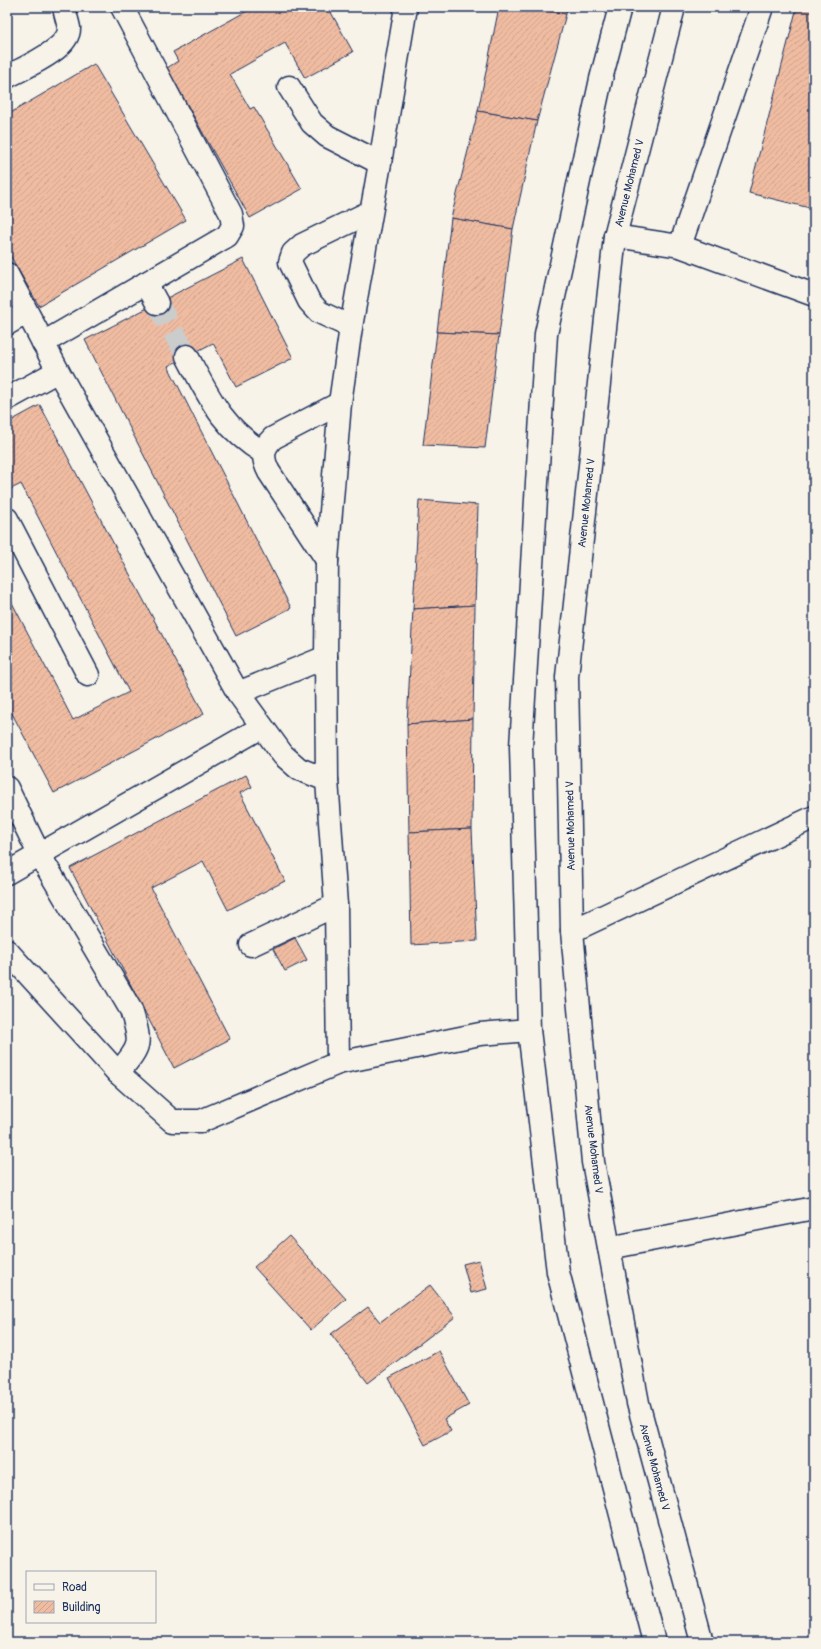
<svg xmlns="http://www.w3.org/2000/svg" width="821" height="1649" font-family="Pangolin,sans-serif">
  <defs>
    <pattern id="building-hatch" width="6" height="6" patternUnits="userSpaceOnUse"><rect width="6" height="6" fill="#f0bca1"/><path d="M-1 1l2-2M0 6l6-6M5 7l2-2" fill="none" stroke="#cda28d"/></pattern>
  </defs>
  <rect width="100%" height="100%" fill="#f7f3e8"/>
  <filter id="ink" filterUnits="userSpaceOnUse"><feTurbulence type="fractalNoise" baseFrequency=".025" numOctaves="2"/><feDisplacementMap in="SourceGraphic" scale="8" xChannelSelector="R" yChannelSelector="G"/><feConvolveMatrix kernelMatrix="1 2 1 2 8 2 1 2 1" color-interpolation-filters="sRGB"/></filter>
  <g filter="url(#ink)">
    <g fill="url(#building-hatch)" stroke="#1b2f5e">
      <path d="M254 7H328L353 52 305 78 285 43 230 74 250 109 254 107 302 189 250 218 167 68 178 61 173 52Z"/>
      <path d="M499 7H530L566 14 537 121 478 111Z"/>
      <path d="M530 7H567L566 14Z"/>
      <path d="M797 7H814V209L749 193Z"/>
      <path d="M94 64 186 220 39 306 7 250V115Z"/>
      <path d="M478 111 537 121 513 229 451 218Z"/>
      <path d="M451 218 513 229 499 335 437 332Z"/>
      <path d="M243 259 293 358 236 387 213 343 168 366 291 608 236 636 85 340Z"/>
      <path d="M437 332 499 335 485 448 423 445Z"/>
      <path d="M40 405 204 714 54 793 7 704V593L73 720 129 692 21 484 7 491V423Z"/>
      <path d="M419 500 478 505 475 605 413 609Z"/>
      <path d="M475 605 473 719 407 724 413 609Z"/>
      <path d="M473 719 472 829 409 832 407 724Z"/>
      <path d="M246 775 252 787 240 793 285 881 228 910 203 861 151 888 230 1039 174 1068 70 868Z"/>
      <path d="M472 829 477 941 411 945 409 832Z"/>
      <path d="M295 938 307 960 285 971 273 949Z"/>
      <path d="M289 1236 346 1299 311 1330 254 1267Z"/>
      <path d="M479 1260 487 1289 471 1293 463 1264Z"/>
      <path d="M430 1285 455 1317 368 1383 331 1334 368 1307 380 1322Z"/>
      <path d="M439 1351 469 1405 444 1419 451 1431 425 1445 389 1378Z"/>
    </g>
    <g fill="none" stroke-linecap="round" stroke-linejoin="round">
      <path stroke="#cbcccc" stroke-width="22" stroke-dasharray="22 11" stroke-linecap="butt" d="M157 303 187 356"/>
      <defs>
        <g id="minor">
          <path d="M620 7 601 79 546 334 521 747 529 1030 558 1272 654 1642"/>
          <path d="M674 7 615 236 567 677 572 931 593 1162 638 1403 702 1642"/>
          <path d="M7 77C23 68 70 49 69 28 68 22 65 14 64 7"/>
          <path d="M289 87 312 123 327 136 380 163"/>
          <path d="M615 236 680 246 814 295"/>
          <path d="M680 246 762 7"/>
          <path d="M7 274 58 371 238 693 283 755 299 769 327 780"/>
          <path d="M146 283 157 303"/>
          <path d="M7 324 26 313"/>
          <path d="M351 327 319 312 309 301 290 262 293 253 302 245 370 212"/>
          <path d="M43 343 227 236 233 226 231 214 122 7"/>
          <path d="M187 356C209 397 222 428 264 453"/>
          <path d="M7 399 58 371"/>
          <path d="M7 519 88 675"/>
          <path d="M327 560 269 472C262 459 262 448 273 438L340 403"/>
          <path d="M238 693 326 657"/>
          <path d="M7 788 39 854 131 1010C142 1045 141 1045 118 1073L172 1121H201L338 1063 480 1034 529 1030"/>
          <path d="M7 873 262 727"/>
          <path d="M572 931 814 817"/>
          <path d="M251 945 336 905"/>
          <path d="M7 951 118 1073"/>
          <path d="M338 1063 336 905 327 780 326 657 327 560 340 403 351 327 380 163 406 7"/>
          <path d="M609 1248 814 1208"/>
        </g>
      </defs>
      <use href="#minor" stroke="#1b2f5e" stroke-width="25"/>
      <use href="#minor" stroke="#f7f3e8" stroke-width="22"/>
    </g>
  </g>
  <g text-anchor="middle" stroke-width="3" stroke-linejoin="round" paint-order="stroke">
    <g font-size="11" fill="#1b2f5e" stroke="#f7f3e8">
      <text transform="translate(629 183) rotate(-76)" y="4">Avenue Mohamed V</text>
      <text transform="translate(586 503) rotate(-84)" y="4">Avenue Mohamed V</text>
      <text transform="translate(570 826) rotate(-91)" y="4">Avenue Mohamed V</text>
      <text transform="translate(594 1149) rotate(83)" y="4">Avenue Mohamed V</text>
      <text transform="translate(655 1467) rotate(75)" y="4">Avenue Mohamed V</text>
    </g>
  </g>
  <rect width="821" height="1649" fill="none" stroke="#f7f3e8" stroke-width="24"/>
  <rect x="12" y="12" width="797" height="1625" fill="none" stroke="#1b2f5e" stroke-width="1.5" filter="url(#ink)"/>
  <rect x="26" y="1571" width="130" height="52" fill="#f7f3e8" stroke="#9fa5b1"/>
  <rect x="34" y="1584" width="20" height="6" fill="#f7f3e8" stroke="#9fa5b1"/>
  <text x="62" y="1591" font-size="12" fill="#1b2f5e">Road</text>
  <rect x="34" y="1601" width="20" height="12" fill="url(#building-hatch)" stroke="#9fa5b1"/>
  <text x="62" y="1611" font-size="12" fill="#1b2f5e">Building</text>
</svg>
